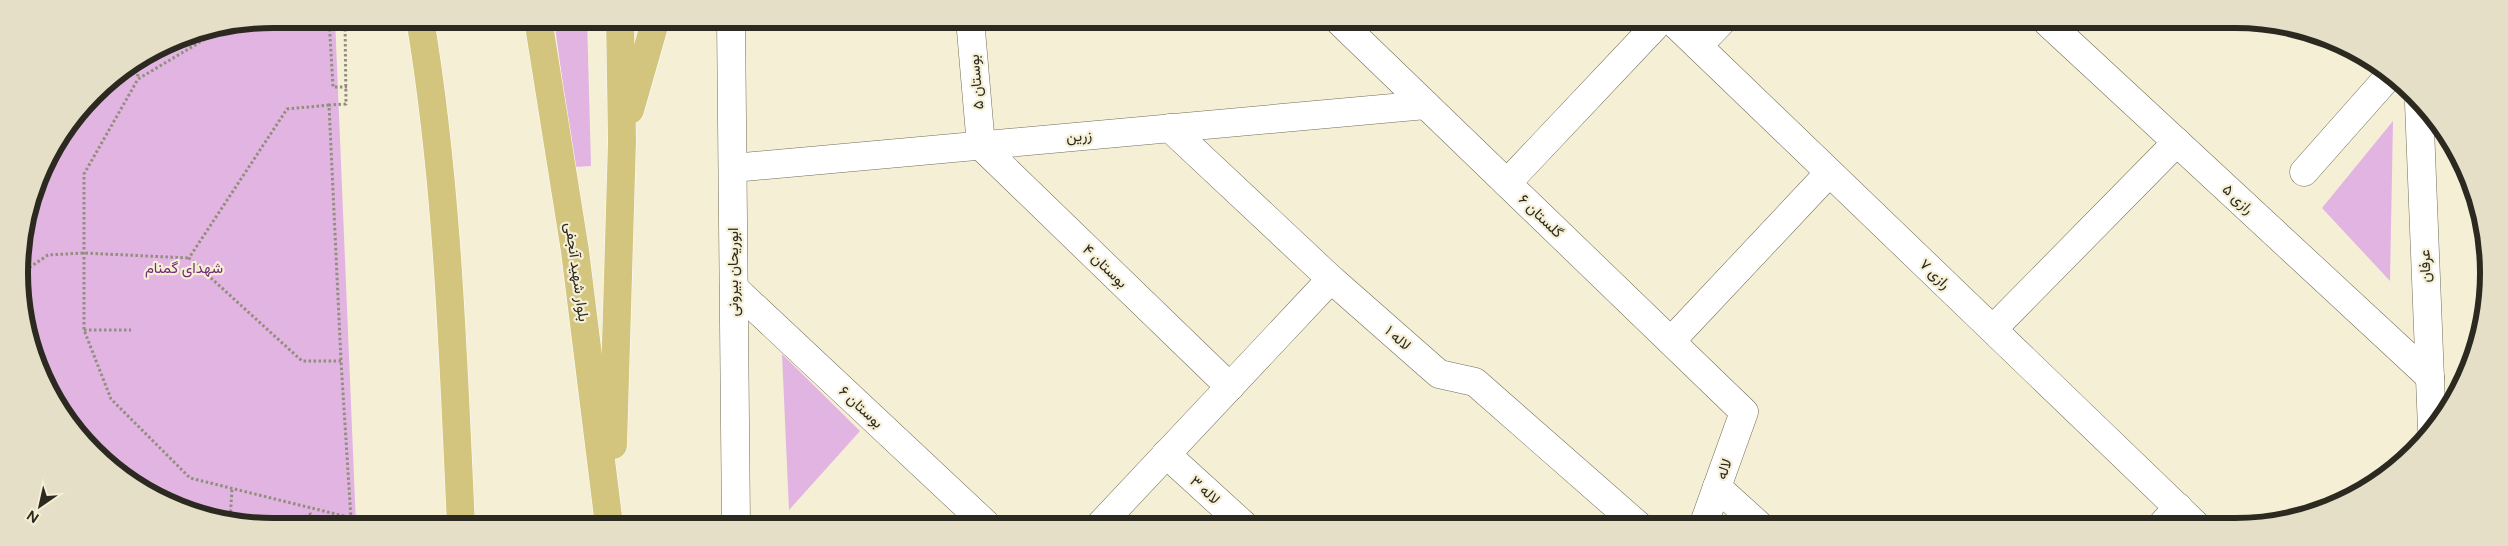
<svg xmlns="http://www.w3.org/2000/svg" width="2508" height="546" font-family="Figtree,Vazirmatn,sans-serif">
  <rect width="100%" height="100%" fill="#f5efd6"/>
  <g fill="#e2b4e2">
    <path d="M273 19H335L356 525H240L146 493 82 440 32 355 19 257 38 175 93 93 176 38Z"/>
    <path d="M554 19H587L591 166 574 167Z"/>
    <path d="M2393 121 2390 281 2322 208Z"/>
    <path d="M782 354 860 431 789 510Z"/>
  </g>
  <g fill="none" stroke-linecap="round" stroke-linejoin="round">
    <defs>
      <g id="minor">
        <path d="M731 19 736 525"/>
        <path d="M970 19 981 146 1230 387"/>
        <path d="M1338 20 1744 412 1703 526"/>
        <path d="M1671 20 2198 527"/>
        <path d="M2046 21 2430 377"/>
        <path d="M1698 46 1723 20"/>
        <path d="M2419 103 2432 429"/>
        <path d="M1170 128 1331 279 1439 374 1475 382 1639 526"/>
        <path d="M733 168 1426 105"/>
        <path d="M2304 172 2389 76"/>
        <path d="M1507 183 1661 20"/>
        <path d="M734 288 988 526"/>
        <path d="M1993 329 2177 142"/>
        <path d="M1671 341 1829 173"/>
        <path d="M1166 454 1245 526"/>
        <path d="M1717 487 1760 526"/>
        <path d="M1099 526 1331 279"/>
        <path d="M2160 527 2178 507"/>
      </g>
      <g id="major">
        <path d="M420 19C448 186 453 356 461 525"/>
        <path d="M538 19 575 251 609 525"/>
        <path d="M630 110 656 19"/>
        <path d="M613 445 622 141 620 19"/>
      </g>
    </defs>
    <use href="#minor" stroke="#726d57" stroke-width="29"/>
    <use href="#major" stroke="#fff" stroke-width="29"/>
    <g stroke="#928e7d" stroke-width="3" stroke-dasharray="2.5 2.5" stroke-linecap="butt">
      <path d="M329 19 333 87H347"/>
      <path d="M345 19 346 104 329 105 341 361 351 519"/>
      <path d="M222 29 138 79 84 174V330L111 399 190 478 368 522V525"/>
      <path d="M137 64 138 79"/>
      <path d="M329 105 287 109 189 258 302 361H341"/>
      <path d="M21 273 48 255 84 253 189 258"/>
      <path d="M84 330H131"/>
      <path d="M230 522 232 488"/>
      <path d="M294 525V521L311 514 324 525"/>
    </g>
    <use href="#minor" stroke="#fff" stroke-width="28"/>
    <use href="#major" stroke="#d4c57e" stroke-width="28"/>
  </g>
  <g text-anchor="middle" stroke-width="4.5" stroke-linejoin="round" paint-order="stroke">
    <g font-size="15" fill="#2c2a20" stroke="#f5efd6">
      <text transform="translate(976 82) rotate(-95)" y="5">بوستان ۵</text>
      <text transform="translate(1079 136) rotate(-5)" y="5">زرین</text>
      <text transform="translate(2238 199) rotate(43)" y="5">رازی ۵</text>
      <text transform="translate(1541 216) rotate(44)" y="5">گلستان ۶</text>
      <text transform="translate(1105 266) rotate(44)" y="5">بوستان ۴</text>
      <text transform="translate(2425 266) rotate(-92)" y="5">عرفان</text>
      <text transform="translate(577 272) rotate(82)" y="5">بلوار شهید آنجفی</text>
      <text transform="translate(733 272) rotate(-90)" y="5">ابوریحان بیرونی</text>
      <text transform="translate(1935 274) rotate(44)" y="5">رازی ۷</text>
      <text transform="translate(1398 338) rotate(41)" y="5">لاله ۱</text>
      <text transform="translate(861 407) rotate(43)" y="5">بوستان ۶</text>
      <text transform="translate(1724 469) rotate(-70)" y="5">لاله</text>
      <text transform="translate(1205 490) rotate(42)" y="5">لاله ۳</text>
    </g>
    <g font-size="15" fill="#752b77" stroke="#f5efd6">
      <text x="184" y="273">شهدای گمنام</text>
    </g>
  </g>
  <path d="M0 0H2508V546H0ZM273 28H2235A245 245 0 0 1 2480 273V273A245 245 0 0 1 2235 518H273A245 245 0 0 1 28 273V273A245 245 0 0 1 273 28Z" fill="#e5dfc7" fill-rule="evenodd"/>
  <path fill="none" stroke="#2c2a20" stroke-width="6" d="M273 28H2235A245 245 0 0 1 2480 273V273A245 245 0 0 1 2235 518H273A245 245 0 0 1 28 273V273A245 245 0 0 1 273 28Z"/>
  <g transform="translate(40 506) rotate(214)" stroke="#f5efd6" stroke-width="4" paint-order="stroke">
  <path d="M0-4L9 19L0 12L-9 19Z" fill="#2c2a20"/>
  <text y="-8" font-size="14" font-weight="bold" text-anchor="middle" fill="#2c2a20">N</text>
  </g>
</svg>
